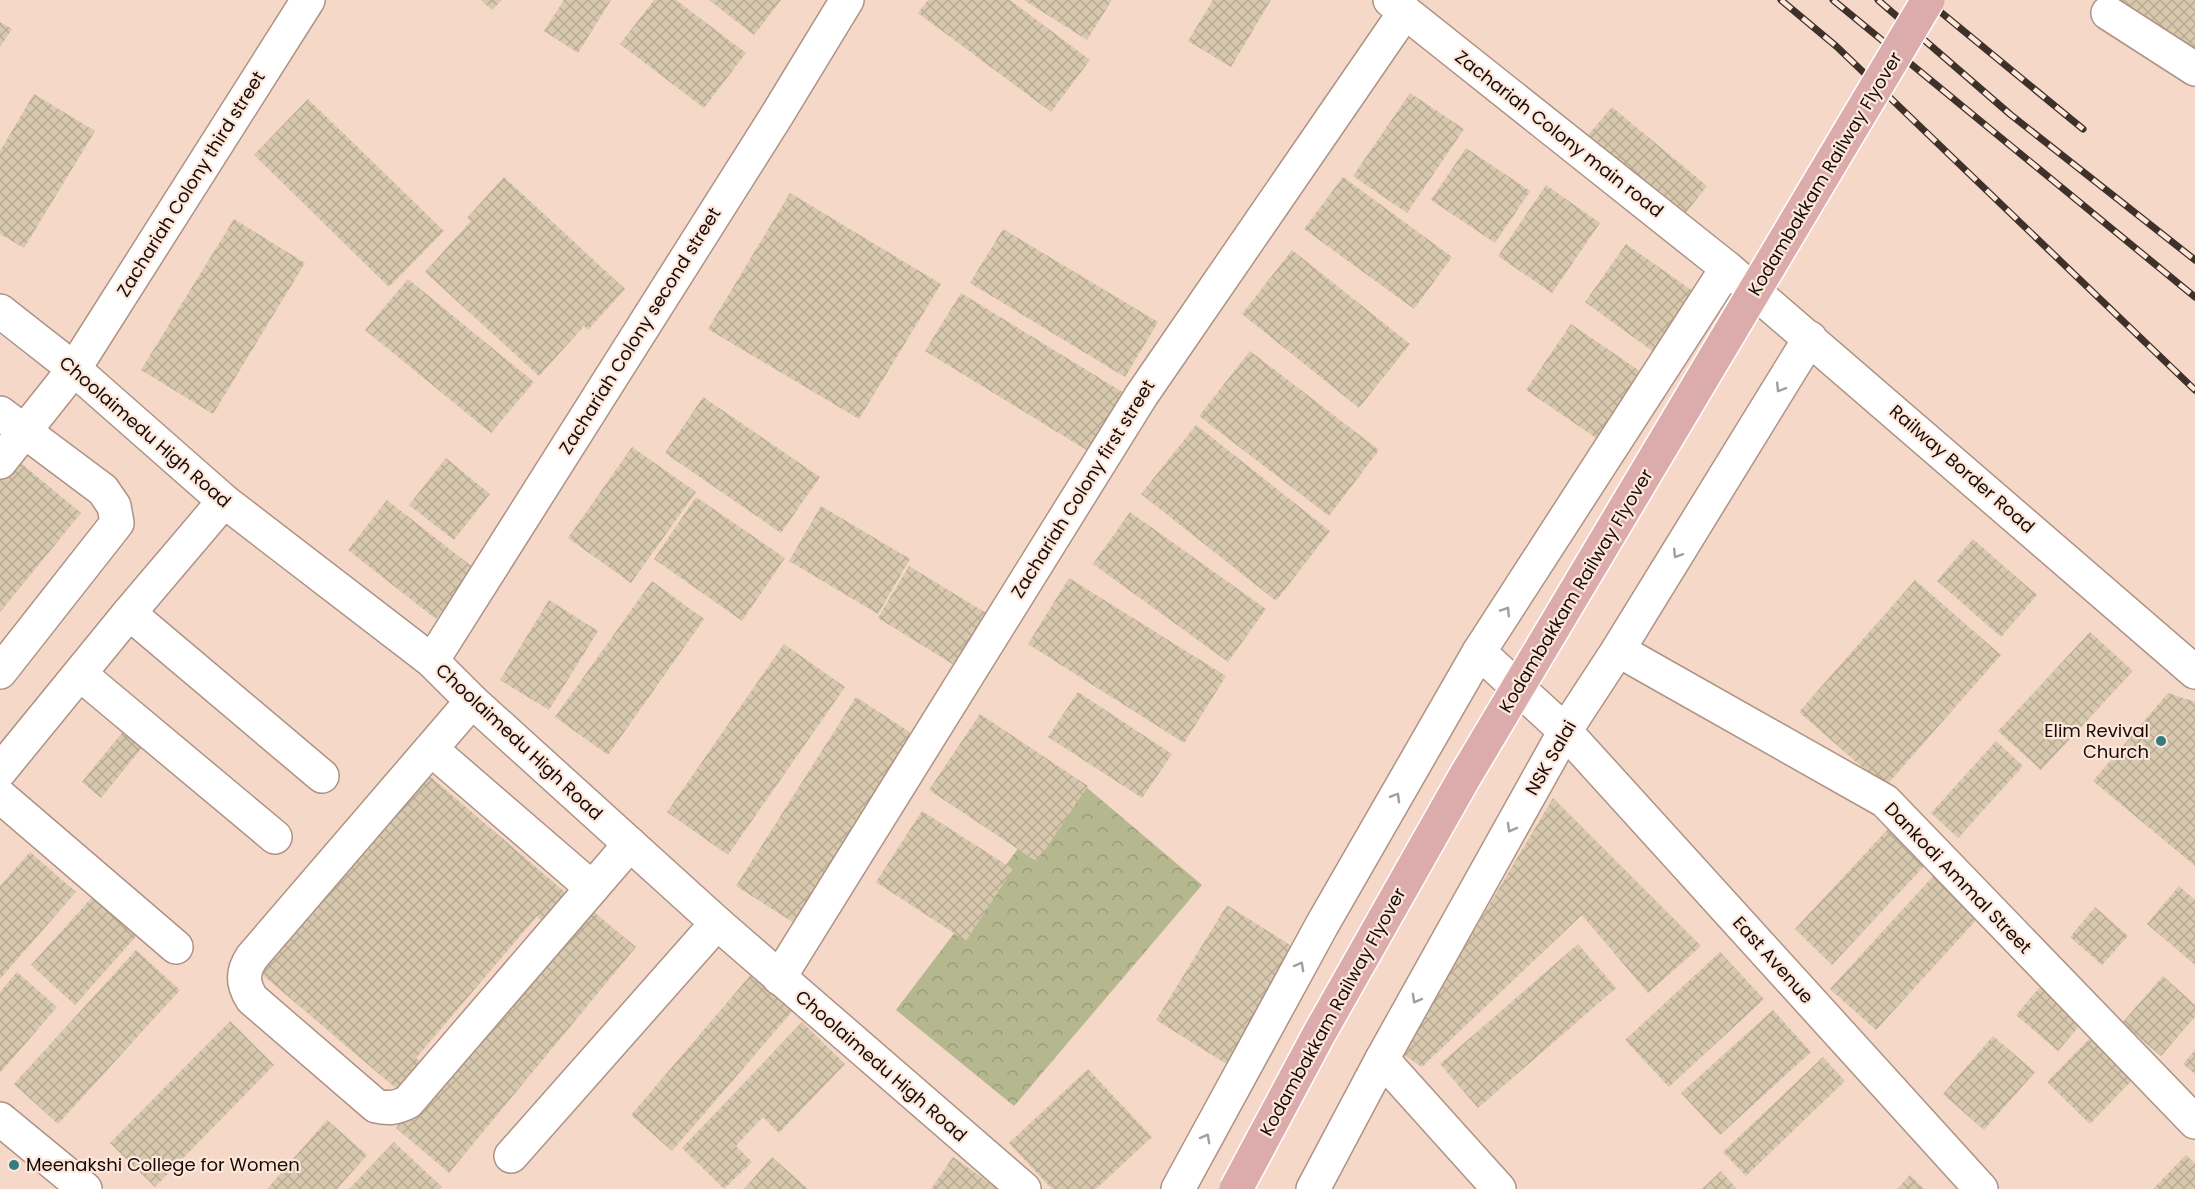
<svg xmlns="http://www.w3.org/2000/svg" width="2195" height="1189" font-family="Poppins,sans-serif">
  <defs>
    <pattern id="park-crowns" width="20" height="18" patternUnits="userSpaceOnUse" patternTransform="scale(1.5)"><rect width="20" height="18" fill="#b5b78e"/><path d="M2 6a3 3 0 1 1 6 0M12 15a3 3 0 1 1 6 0" fill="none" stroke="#9b9c79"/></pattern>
    <pattern id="building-cross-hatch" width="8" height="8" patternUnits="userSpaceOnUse" patternTransform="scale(1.5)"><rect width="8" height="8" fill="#d7c8ae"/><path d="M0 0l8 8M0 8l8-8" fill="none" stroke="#b8ab94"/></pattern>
  </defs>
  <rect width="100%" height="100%" fill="#f5d8c8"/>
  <path fill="url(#park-crowns)" d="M1073 776 1202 885 1014 1106 896 1010Z"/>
  <g fill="url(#building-cross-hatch)">
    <path d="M481 0H502L492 10Z"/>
    <path d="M564 0H611L578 53 544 31Z"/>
    <path d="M654 0H676L746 53 704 108 620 44Z"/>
    <path d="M709 0H781L754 35Z"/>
    <path d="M928 0H1010L1090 60 1051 112 918 13Z"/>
    <path d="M1024 0H1112L1087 40Z"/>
    <path d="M1213 0H1271L1231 67 1188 41Z"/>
    <path d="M2106 0H2195V57Z"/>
    <path d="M0 22 12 29 0 47Z"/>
    <path d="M1410 93 1464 129 1407 213 1353 176Z"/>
    <path d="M34 94 95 131 24 248 0 234V151Z"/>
    <path d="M308 99 444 231 389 287 254 155Z"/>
    <path d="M1612 107 1707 186 1684 215 1588 135Z"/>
    <path d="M1466 148 1530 191 1495 243 1431 200Z"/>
    <path d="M504 177 625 289 588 330 584 326 539 376 425 272 471 221 467 218Z"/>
    <path d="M1343 177 1452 257 1414 309 1304 229Z"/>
    <path d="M1546 185 1600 223 1552 293 1498 256Z"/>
    <path d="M790 193 941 284 859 419 708 329Z"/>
    <path d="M234 219 305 263 213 414 141 370Z"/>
    <path d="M1003 229 1158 322 1125 377 970 283Z"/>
    <path d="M1626 244 1697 294 1655 353 1585 302Z"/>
    <path d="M1292 250 1410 344 1359 408 1242 314Z"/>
    <path d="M408 279 534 382 491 433 365 330Z"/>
    <path d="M961 293 1124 393 1088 451 925 351Z"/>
    <path d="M1571 324 1644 374 1599 440 1526 390Z"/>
    <path d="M1250 351 1379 450 1329 516 1199 416Z"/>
    <path d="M703 397 820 477 781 533 665 453Z"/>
    <path d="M1196 425 1330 531 1276 601 1141 494Z"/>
    <path d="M632 447 696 492 631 583 568 538Z"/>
    <path d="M446 458 490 494 454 540 409 505Z"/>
    <path d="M16 459 81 513 0 612V479Z"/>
    <path d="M696 497 785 558 742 621 654 559Z"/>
    <path d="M387 500 475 569 436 619 348 550Z"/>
    <path d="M821 506 910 559 878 614 789 561Z"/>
    <path d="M1130 512 1266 609 1228 662 1093 564Z"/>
    <path d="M1973 539 2037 595 2001 637 1937 581Z"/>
    <path d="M909 566 986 613 954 665 878 618Z"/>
    <path d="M1069 578 1226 676 1184 743 1028 644Z"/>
    <path d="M1915 580 2001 655 1885 787 1799 712Z"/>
    <path d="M652 581 704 619 608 755 555 717Z"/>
    <path d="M549 600 598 631 549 710 500 680Z"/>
    <path d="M2090 632 2133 671 2041 770 1998 731Z"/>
    <path d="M784 644 845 687 728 855 667 812Z"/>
    <path d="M1078 692 1172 754 1142 798 1048 737Z"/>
    <path d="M2168 693 2195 702V866L2093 781Z"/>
    <path d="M856 697 914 735 794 923 736 886Z"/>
    <path d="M980 714 1088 786 1037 862 929 790Z"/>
    <path d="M125 729 144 745 101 798 82 782Z"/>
    <path d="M1996 741 2023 766 1958 838 1931 813Z"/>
    <path d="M425 772 566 893 542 922 537 916 416 1058 422 1064 399 1091 257 970Z"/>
    <path d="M1553 798 1701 946 1648 993 1582 915 1422 1067 1401 1053Z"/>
    <path d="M922 811 1013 869 966 941 876 882Z"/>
    <path d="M1888 829 1926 864 1832 965 1795 929Z"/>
    <path d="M30 852 76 892 0 979V886Z"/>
    <path d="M1935 874 1980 916 1876 1030 1830 989Z"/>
    <path d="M2179 886 2195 900V965L2147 924Z"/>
    <path d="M95 894 139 933 75 1005 31 965Z"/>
    <path d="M583 903 636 947 449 1173 396 1128Z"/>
    <path d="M1227 905 1304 954 1233 1068 1156 1020Z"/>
    <path d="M2095 907 2128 936 2102 965 2070 937Z"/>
    <path d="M1578 944 1616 988 1478 1108 1440 1064Z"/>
    <path d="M136 950 180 990 58 1124 14 1084Z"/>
    <path d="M1720 952 1764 999 1669 1087 1625 1040Z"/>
    <path d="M754 971 796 1007 672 1151 631 1115Z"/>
    <path d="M17 972 57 1007 0 1073V992Z"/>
    <path d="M2163 976 2195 1005V1017L2161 1056 2122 1023Z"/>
    <path d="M2046 980 2087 1017 2058 1051 2016 1015Z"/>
    <path d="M1773 1010 1811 1052 1720 1135 1681 1093Z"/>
    <path d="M230 1021 274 1065 155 1187 110 1143Z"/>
    <path d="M802 1022 845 1064 779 1133 763 1117 736 1146 752 1162 724 1189 682 1148Z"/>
    <path d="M2095 1033 2138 1074 2090 1124 2047 1082Z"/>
    <path d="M1993 1036 2035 1072 1984 1130 1943 1094Z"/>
    <path d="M2195 1050V1074L2183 1064Z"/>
    <path d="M1823 1057 1845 1081 1746 1176 1723 1152Z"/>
    <path d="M1088 1069 1152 1137 1096 1189H1052L1009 1143Z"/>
    <path d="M327 1120 367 1155 337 1189H267Z"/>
    <path d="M394 1142 442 1187 440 1189H349Z"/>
    <path d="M2186 1155 2195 1164V1189H2153Z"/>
    <path d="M772 1157 808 1189H744Z"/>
    <path d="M953 1157 998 1189H931Z"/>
    <path d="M1721 1171 1737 1189H1702Z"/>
    <path d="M1910 1175 1924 1189H1897Z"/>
  </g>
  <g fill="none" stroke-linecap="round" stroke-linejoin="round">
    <defs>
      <g id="minor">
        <path d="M1390 0 1727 268 2195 672"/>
        <path d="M2108 13 2195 69"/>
        <path d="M0 311 74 369 224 501 432 661 472 701 717 923 1024 1189"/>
        <path d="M0 413 103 490 114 506 117 523 0 672"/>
        <path d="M0 462 74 369 308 0"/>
        <path d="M129 613 322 776"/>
        <path d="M1618 650 1885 801 2195 1122"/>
        <path d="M1479 652 1565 731 1981 1189"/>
        <path d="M432 661 777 115 847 0"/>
        <path d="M80 674 275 837"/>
        <path d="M472 701 252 957C242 972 242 983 252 999L376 1106C389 1109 396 1108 408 1102L630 844"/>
        <path d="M431 749 592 888"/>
        <path d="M0 771 129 613 224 501"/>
        <path d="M0 796 176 947"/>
        <path d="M779 978 1141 396 1405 12"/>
        <path d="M1382 1059 1499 1189"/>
        <path d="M0 1119 85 1189"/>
        <path d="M511 1156 717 923"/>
        <path d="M1178 1189 1322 925 1479 652 1727 268"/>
        <path d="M1313 1189 1382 1059 1565 731 1618 650 1810 338"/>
      </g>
    </defs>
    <use href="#minor" stroke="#ae9384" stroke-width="36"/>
    <use href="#minor" stroke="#fff" stroke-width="33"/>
    <defs>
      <g id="rail">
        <path d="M1781 0 1836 46 2195 390"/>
        <path d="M1833 0 2195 297"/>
        <path d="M1878 0 2011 115 2195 260"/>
        <path d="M1926 0 2083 129"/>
      </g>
    </defs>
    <use href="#rail" stroke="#3e312a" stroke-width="7"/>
    <use href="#rail" stroke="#fee7da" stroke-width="4.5" stroke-dasharray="14" stroke-linecap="butt"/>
    <defs>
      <path id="major-bridge" d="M1236 1189 1319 1034 1464 778 1928 0"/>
    </defs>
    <use href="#major-bridge" stroke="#fff" stroke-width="36" stroke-linecap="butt"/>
    <use href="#major-bridge" stroke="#dbacab" stroke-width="33"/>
  </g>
  <defs><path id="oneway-chevron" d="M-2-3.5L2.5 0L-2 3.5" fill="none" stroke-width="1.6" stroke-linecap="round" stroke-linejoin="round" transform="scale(1.5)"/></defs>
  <g stroke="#a29e9c">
    <use href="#oneway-chevron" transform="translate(1780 388) rotate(122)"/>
    <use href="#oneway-chevron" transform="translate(1677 554) rotate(122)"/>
    <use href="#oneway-chevron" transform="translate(1506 611) rotate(-57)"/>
    <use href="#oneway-chevron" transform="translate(1396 797) rotate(-60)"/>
    <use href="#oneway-chevron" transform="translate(1511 828) rotate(119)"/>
    <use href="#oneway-chevron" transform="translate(1300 966) rotate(-61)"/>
    <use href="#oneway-chevron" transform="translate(1416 999) rotate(119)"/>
    <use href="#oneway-chevron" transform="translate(1206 1138) rotate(-61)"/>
  </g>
  <g fill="#337c7f" stroke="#fee7da" stroke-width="2">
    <circle cx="2161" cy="741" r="6"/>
    <circle cx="14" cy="1165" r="6"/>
  </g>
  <g text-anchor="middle" stroke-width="4.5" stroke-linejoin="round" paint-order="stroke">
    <g font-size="18" fill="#160c07" stroke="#fee7da">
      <text transform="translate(1559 134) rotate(38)" y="6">Zachariah Colony main road</text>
      <text transform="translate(1825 174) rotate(-59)" y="6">Kodambakkam Railway Flyover</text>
      <text transform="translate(191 184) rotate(-58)" y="6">Zachariah Colony third street</text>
      <text transform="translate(640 331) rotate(-58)" y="6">Zachariah Colony second street</text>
      <text transform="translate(145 432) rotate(41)" y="6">Choolaimedu High Road</text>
      <text transform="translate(1962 469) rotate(41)" y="6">Railway Border Road</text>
      <text transform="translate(1083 489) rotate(-58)" y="6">Zachariah Colony first street</text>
      <text transform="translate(1576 591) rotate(-59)" y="6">Kodambakkam Railway Flyover</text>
      <text transform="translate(519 742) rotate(43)" y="6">Choolaimedu High Road</text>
      <text transform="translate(1551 758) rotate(-60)" y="6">NSK Salai</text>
      <text transform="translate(1958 878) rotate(46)" y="6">Dankodi Ammal Street</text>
      <text transform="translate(1773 960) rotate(48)" y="6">East Avenue</text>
      <text transform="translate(1333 1012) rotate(-61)" y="6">Kodambakkam Railway Flyover</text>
      <text transform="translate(881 1066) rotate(41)" y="6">Choolaimedu High Road</text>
    </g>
    <g font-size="18" fill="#160c07" stroke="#fee7da" text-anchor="end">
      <text x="2149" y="737">Elim Revival<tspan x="2149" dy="21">Church</tspan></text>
      <text x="26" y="1171" text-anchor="start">Meenakshi College for Women</text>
    </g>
  </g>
</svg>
